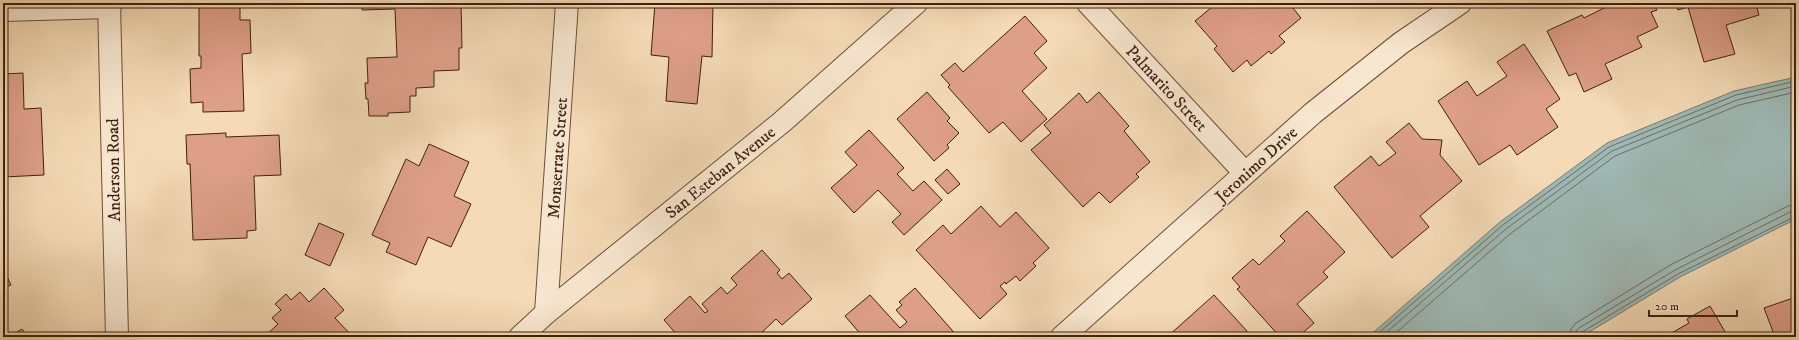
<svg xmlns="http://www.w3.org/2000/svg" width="1799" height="340" font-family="'IM FELL DW Pica',serif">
  <rect width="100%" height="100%" fill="#f4dab6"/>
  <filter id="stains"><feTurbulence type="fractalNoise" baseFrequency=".005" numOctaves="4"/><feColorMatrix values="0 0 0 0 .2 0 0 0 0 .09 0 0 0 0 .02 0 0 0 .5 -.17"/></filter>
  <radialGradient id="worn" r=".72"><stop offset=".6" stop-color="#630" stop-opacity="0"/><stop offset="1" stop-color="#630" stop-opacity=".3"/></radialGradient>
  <path fill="#9eb9b5" stroke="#787c73" d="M1796 77V219L1680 277 1581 337H1368L1500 222 1607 143 1734 91Z"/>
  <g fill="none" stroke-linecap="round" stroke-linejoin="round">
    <g stroke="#6e6c62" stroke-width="1">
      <path d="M1374 337 1503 225 1609 147 1736 95 1796 81"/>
      <path d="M1381 337 1506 229 1612 151 1737 100 1796 86"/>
      <path d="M1391 337 1510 234 1615 156 1739 105 1796 92"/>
      <path d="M1569 337 1571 329 1576 323 1672 264 1788 206 1796 205"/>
      <path d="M1575 337 1576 331 1579 328 1675 270 1790 212 1796 211"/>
      <path d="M1580 337 1582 332 1678 274 1796 216"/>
    </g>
  </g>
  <g fill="#de9f89" stroke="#3e2010">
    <path d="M199 3H240V20H250L251 53 242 54 244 111 203 112V102L191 103 190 69 201 68V56H199Z"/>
    <path d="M362 3H461L462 48H459V70L434 71V87L416 88V96H410V112L388 113V116H369L368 99H366L365 83H368L367 58 397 57 395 9 362 10Z"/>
    <path d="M655 3H713L712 57 702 56 697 104 666 101 669 57 651 55Z"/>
    <path d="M1217 3H1289L1301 18 1279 36 1285 42 1271 54 1269 51 1251 66 1247 60 1233 72 1214 49 1217 46 1195 21Z"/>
    <path d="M1609 3H1653L1657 10 1651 12 1658 27 1637 37 1642 47 1605 64 1612 79 1584 92 1576 73 1569 76 1547 31 1582 15 1584 18 1610 5Z"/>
    <path d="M1676 3H1773L1757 8 1759 15 1726 25 1735 54 1704 62 1688 7 1678 10Z"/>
    <path d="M1025 16 1047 41 1034 53 1047 68 1022 91 1047 119 1021 142 1003 122 989 133 948 87 950 85 941 75 955 63 963 72Z"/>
    <path d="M1524 44 1560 99 1546 109 1558 127 1517 155 1510 145 1479 165 1438 101 1467 81 1477 96 1507 76 1497 62Z"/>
    <path d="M23 73 24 109 41 108 44 175 3 177V74Z"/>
    <path d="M927 92 950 118 947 121 959 133 947 145 949 148 934 161 897 119Z"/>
    <path d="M1099 92 1129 126 1124 131 1150 162 1136 174 1139 177 1110 203 1099 192 1083 207 1031 150 1051 133 1044 125 1079 93 1087 103Z"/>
    <path d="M1409 123 1422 139 1442 140 1440 155 1462 181 1420 216 1429 227 1392 258 1334 187 1371 156 1379 166 1396 153 1386 142Z"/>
    <path d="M869 130 904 168 897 174 913 191 924 181 942 200 904 235 892 222 901 214 878 190 854 213 831 188 857 165 845 152Z"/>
    <path d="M226 133V137L279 135 281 175 254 176 256 230 247 231V238L193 240 190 164H187L186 135Z"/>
    <path d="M429 144 469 162 454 196 471 204 451 247 428 237 416 265 386 252 390 243 372 235 406 159 419 166Z"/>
    <path d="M947 169 960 184 948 194 935 180Z"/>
    <path d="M981 206 1000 227 1016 212 1049 248 1033 263 1036 266 1020 281 1016 276 1006 284 1005 282 1000 286 1007 294 980 319 916 250 943 225 951 234Z"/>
    <path d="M1307 211 1345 252 1323 272 1328 277 1297 304 1314 323 1298 337H1280L1237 289 1240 287 1232 278 1253 259 1259 265 1285 241 1280 236Z"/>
    <path d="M319 223 344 234 330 266 305 255Z"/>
    <path d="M762 250 780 270 777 273 782 279 789 273 812 299 782 325 776 319 757 337H679L664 320 690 296 705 313 708 311 702 304 721 287 727 294 737 285 731 278Z"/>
    <path d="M3 268 11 285 3 288Z"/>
    <path d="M324 288 344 310 335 318 353 337H264L278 324 272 318 281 310 275 304 286 294 291 300 300 292 309 302Z"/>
    <path d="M915 288 958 337H863L845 316 870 295 900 328 907 322 896 310 902 305 899 302Z"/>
    <path d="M1214 295 1247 331 1243 335 1244 337H1167Z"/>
    <path d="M1796 297V337H1775L1764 308Z"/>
    <path d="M1710 306 1728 337H1672L1670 334 1689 323 1687 319Z"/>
    <path d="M22 329 28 337H9Z"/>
  </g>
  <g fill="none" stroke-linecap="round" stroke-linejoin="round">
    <defs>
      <g id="minor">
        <path d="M109 3 117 337"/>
        <path d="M1088 3 1245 173"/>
        <path d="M3 10 110 7"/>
        <path d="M546 313 567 3"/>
        <path d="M520 337 546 313 782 122 916 3"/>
        <path d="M1062 337 1313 113 1401 43 1460 3"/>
      </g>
    </defs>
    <use href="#minor" stroke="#6c4e3a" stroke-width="24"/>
    <use href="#minor" stroke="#f8e7d0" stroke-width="22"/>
  </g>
  <g text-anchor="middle" stroke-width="3" stroke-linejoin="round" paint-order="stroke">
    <g font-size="17" fill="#3e2010" stroke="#f8e7d0">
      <text transform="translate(1167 88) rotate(47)" y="6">Palmarito Street</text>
      <text transform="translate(557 158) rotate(-86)" y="6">Monserrate Street</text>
      <text transform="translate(1256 164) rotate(-42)" y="6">Jeronimo Drive</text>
      <text transform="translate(113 170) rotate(-91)" y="6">Anderson Road</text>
      <text transform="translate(720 172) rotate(-39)" y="6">San Esteban Avenue</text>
    </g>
  </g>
  <rect width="1799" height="340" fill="none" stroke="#f4dab6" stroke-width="16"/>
  <rect x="4" y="4" width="1791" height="332" fill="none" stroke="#3e2010" stroke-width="2"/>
  <rect x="8" y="8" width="1783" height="324" fill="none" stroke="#3e2010"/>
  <path d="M1649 310v6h88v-6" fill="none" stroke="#3e2010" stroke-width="2"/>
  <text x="1655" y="310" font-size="12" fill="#3e2010" stroke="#f8e7d0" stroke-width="3" paint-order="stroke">20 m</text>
  <rect width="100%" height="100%" filter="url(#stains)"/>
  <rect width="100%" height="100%" fill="url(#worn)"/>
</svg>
